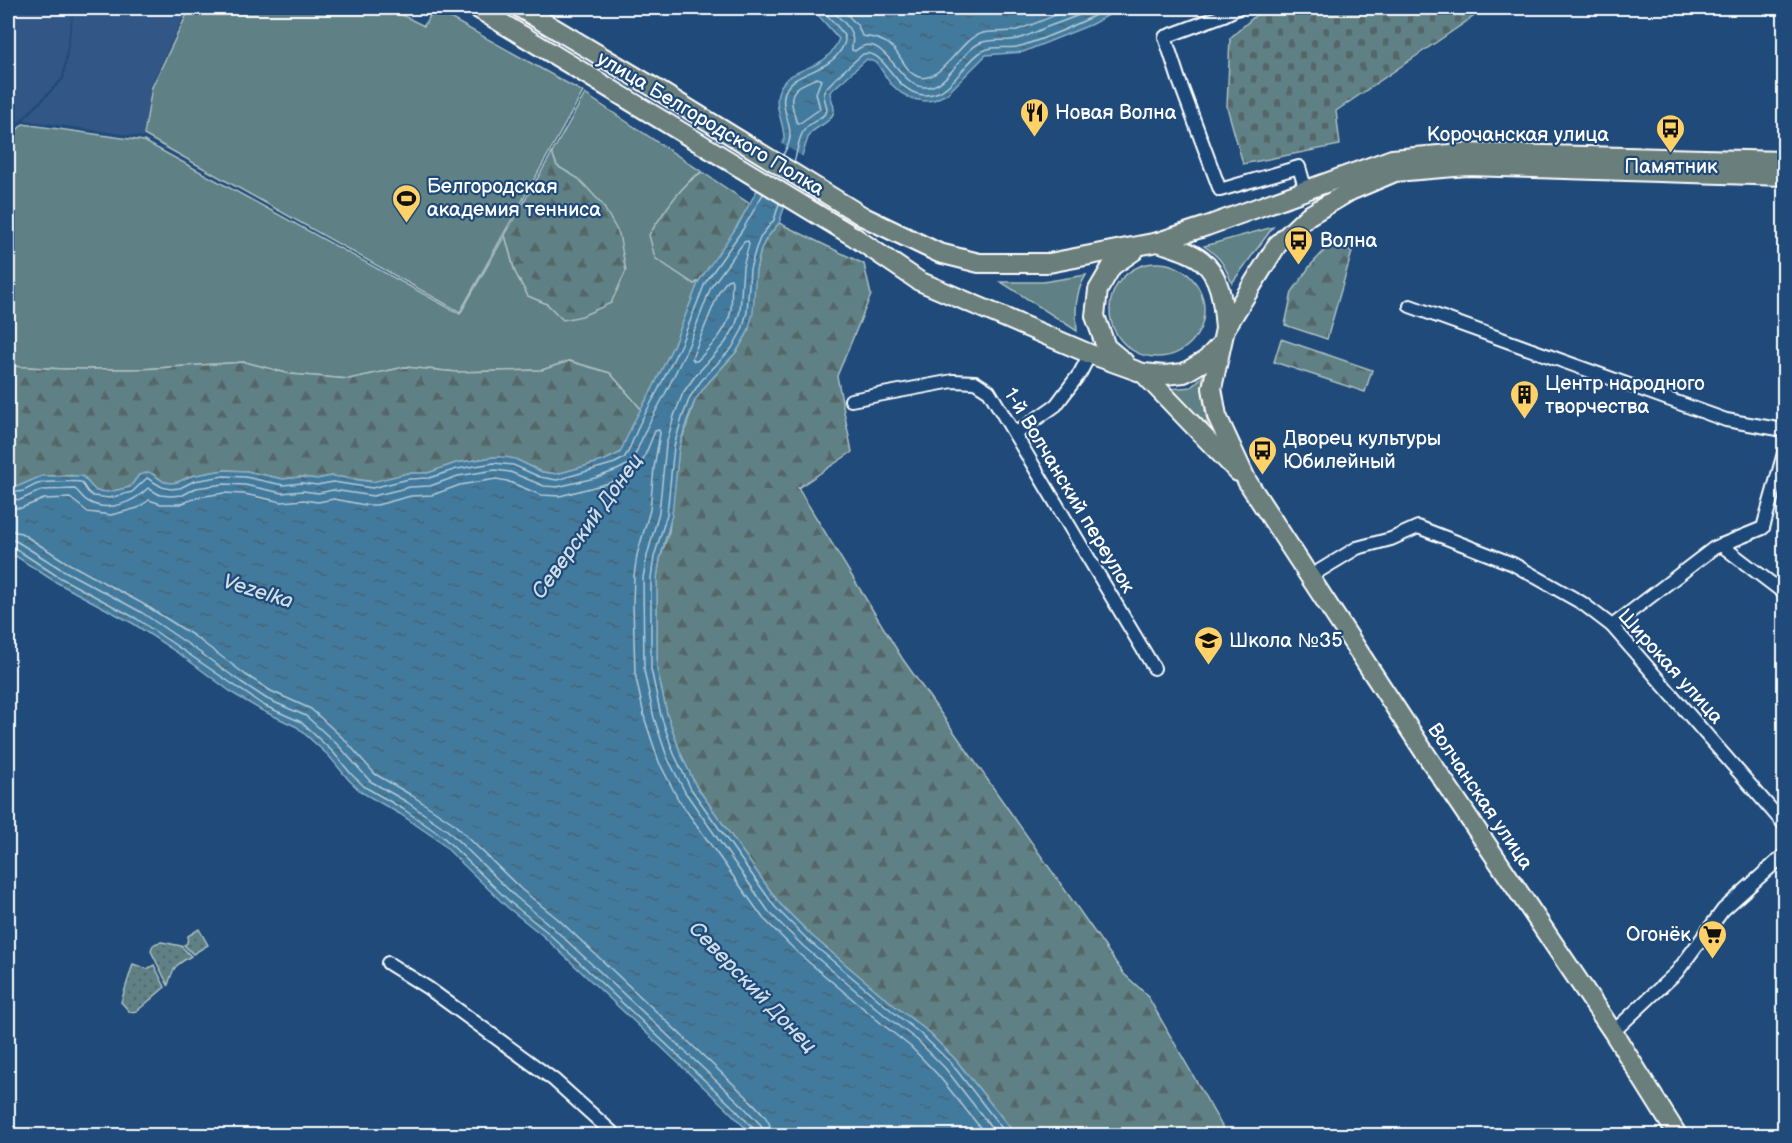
<svg xmlns="http://www.w3.org/2000/svg" width="1792" height="1143" font-family="'Balsamiq Sans',sans-serif">
  <defs>
    <pattern id="forest-firs" width="22" height="20" patternUnits="userSpaceOnUse" patternTransform="scale(1.5)"><rect width="22" height="20" fill="#5e8084"/><path d="M5 1l3.5 6h-7zM16 11l3.5 6h-7z" fill="#556668"/></pattern>
    <pattern id="cemetery-stones" width="16" height="16" patternUnits="userSpaceOnUse" patternTransform="scale(1.5)"><rect width="16" height="16" fill="#5e8084"/><path d="M2 7V4a2 2 0 0 1 4 0v3zM10 15v-3a2 2 0 0 1 4 0v3z" fill="#556668"/></pattern>
    <pattern id="park-dots" width="8" height="8" patternUnits="userSpaceOnUse" patternTransform="scale(1.5)"><rect width="8" height="8" fill="#5e8084"/><path d="M2 2h.1M6 6h.1" fill="none" stroke="#556668" stroke-width="1.8" stroke-linecap="round"/></pattern>
    <pattern id="water-ripples" width="26" height="14" patternUnits="userSpaceOnUse" patternTransform="scale(1.5)"><rect width="26" height="14" fill="#427a9d"/><path d="M2 4q2-2 4 0t4 0M15 11q2-2 4 0t4 0" fill="none" stroke="#476374"/></pattern>
  </defs>
  <rect width="100%" height="100%" fill="#1f4a7a"/>
  <filter id="ink" filterUnits="userSpaceOnUse"><feTurbulence type="fractalNoise" baseFrequency=".0167" numOctaves="2"/><feDisplacementMap in="SourceGraphic" scale="12" xChannelSelector="R" yChannelSelector="G"/><feConvolveMatrix kernelMatrix="1 2 1 2 8 2 1 2 1" color-interpolation-filters="sRGB"/></filter>
  <g filter="url(#ink)">
    <g fill="#335786">
      <path d="M8 8H73L62 78 8 133Z"/>
      <path d="M74 8H188L151 85 143 137 24 120 64 79Z"/>
    </g>
    <g fill="#5e8084" stroke="#aec0c2" stroke-width="1.5">
      <path d="M190 8H388L424 26 434 9 583 92 460 312 144 135 152 87Z"/>
      <path d="M585 94 702 172 692 178 663 214 694 284 699 281 675 342 652 390 641 409 610 373 569 361 542 370 457 372 405 367 349 379 290 374 245 362 142 369H64L8 366V139L23 124 144 141 460 314 505 235 515 272 528 296 547 304 579 179 557 166 552 153Z"/>
      <path d="M1273 227 1232 283C1224 264 1221 258 1204 246Z"/>
      <circle cx="1157" cy="310" r="47"/>
      <path d="M1086 275C1075 293 1075 310 1077 331L1001 282H1043Z"/>
      <path d="M1203 376V399L1208 425 1169 389 1191 387Z"/>
    </g>
    <g fill="url(#forest-firs)" stroke="#aec0c2" stroke-width="1.5">
      <path d="M552 153 557 166 579 179 602 204 619 234 626 271 611 303 582 316 563 320 547 304 528 296 515 272 505 235Z"/>
      <path d="M702 172 750 204 724 248 699 281 694 284 655 258 649 235C662 215 681 184 702 172Z"/>
      <path d="M779 223 864 264 871 295 837 376 852 452 798 488 902 658 1124 974 1147 995 1227 1135H1016L955 1059 926 1030 896 1007 812 936 779 903 696 786 680 752 667 714 657 669V578L660 559 669 531 679 448 695 400 706 385 737 351 748 332 756 270 761 249 766 239Z"/>
      <path d="M1336 238 1352 252 1327 339 1285 325 1292 292 1310 266Z"/>
      <path d="M1281 339 1372 370 1365 392 1274 362Z"/>
      <path d="M569 361 610 373 641 409 620 453 603 461 557 474 542 472 515 459 494 457 456 463 428 473H408L376 482 332 476 317 479 302 477 283 479 246 471 224 470 191 476 178 482 171 483 164 482 153 474 139 475 130 487 109 492 96 491 92 488 85 478C79 474 49 475 41 477 28 480 22 489 8 484V366L64 369H142L245 362 290 374 349 379 405 367 457 372 542 370Z"/>
    </g>
    <path fill="url(#cemetery-stones)" stroke="#aec0c2" stroke-width="1.5" d="M1264 8H1486L1336 111 1340 145 1243 164 1227 107 1230 38Z"/>
    <g fill="url(#park-dots)" stroke="#aec0c2" stroke-width="1.5">
      <path d="M199 929 208 945 193 954 184 945 187 943 188 936Z"/>
      <path d="M162 942 181 946 191 956C174 966 174 966 168 985L151 951C152 944 155 943 162 942Z"/>
      <path d="M133 964 147 969 154 965 165 987 137 1011 130 1012 121 1002Z"/>
    </g>
    <path fill="url(#water-ripples)" stroke="#8eafc4" stroke-width="1.5" d="M812 8H1122L1090 25 1023 52 986 55 947 94 934 100 926 101 912 99 901 93 890 83 877 63 867 59 830 92C830 98 835 105 834 111 831 124 815 126 809 135L779 223 766 239 761 249 756 270 753 313 748 332 737 351 706 385 695 400 687 420 679 448 672 515 660 559 657 578V669L667 714 680 752 696 786 779 903 812 936 896 1007 926 1030 955 1059 1016 1135H752L730 1112 640 1027 542 935 507 907 438 840 400 814 361 792 348 779 329 756 297 727 261 710 234 694 181 655 134 624 54 581 8 551V484L19 486 42 476H82L96 491 109 492 130 487 139 475 149 472 164 482 171 483 178 482 191 476 224 470 246 471 283 479 301 477 317 479 332 476 372 482 408 473H428L456 463 494 457H505L515 459 542 472 557 474 603 461 620 453 634 421 652 390 675 342 699 281 738 225 784 140C785 125 774 108 778 93 784 72 806 71 822 61 831 55 835 48 839 39Z"/>
    <path fill="#1f4a7a" d="M779 142 805 158 788 207 756 188Z"/>
    <g fill="none" stroke-linecap="round" stroke-linejoin="round">
      <g stroke="#b3cad8" stroke-width="1.5">
        <path d="M830 8C836 16 850 25 852 36 854 41 851 46 852 50L855 51C884 27 896 85 924 87 948 89 960 52 980 43 992 38 1005 42 1017 39 1027 37 1037 31 1047 27 1063 21 1079 16 1094 8"/>
        <path d="M841 8 858 26 862 36C873 37 884 39 892 47 901 55 906 73 919 77 938 83 958 47 972 38 986 28 1002 34 1017 30 1036 24 1054 15 1073 8"/>
        <path d="M817 78 821 80 816 93 820 109 800 123H797C795 119 794 114 793 109 787 88 801 85 817 78Z"/>
        <path d="M783 155C785 151 788 146 789 142 794 126 779 108 785 92 794 69 831 75 844 44 845 41 846 39 844 36 841 28 826 15 820 8"/>
        <path d="M794 162C798 151 798 134 808 126 815 120 822 119 827 111 827 104 823 98 824 92 826 85 856 60 863 54 887 49 893 93 924 95 951 96 962 64 981 52 993 44 1008 50 1021 46 1050 37 1083 22 1109 8"/>
        <path d="M779 204 774 220 761 236 756 248 750 269 747 312 742 330 732 348 701 381 690 397 682 418 674 446 667 514 654 557 651 578V669L661 716 674 754 691 789 775 907 808 940 892 1011 922 1035 951 1063 1008 1136"/>
        <path d="M731 279 732 282C731 291 732 301 731 310 727 332 711 346 697 361H694L692 358 719 292 727 280Z"/>
        <path d="M8 490C26 496 27 486 41 483 47 482 75 481 81 482L88 492 93 496 109 498 132 492 147 478 162 487 170 489 180 488 194 481 224 476 245 477 283 485 302 483 317 485 333 482 372 488 409 479 429 478 457 469 494 463 513 465 540 477 557 480 615 463 624 458 628 452 640 423 657 392 681 344 705 283 743 229 763 194"/>
        <path d="M8 498 20 500 42 490 75 489C80 493 83 499 89 502 109 513 134 502 148 488L160 495 170 496 183 495 196 488 224 484 245 485 282 493 303 491 318 493 333 490 373 496 410 487 430 486 458 476 495 470 510 472 544 486 557 487 595 478 617 470 629 464 635 455 647 427 664 396 688 347 711 287 744 242 748 241 749 244 743 267 740 311 735 327 725 343 695 376 683 393 674 416 666 445 659 512 647 556 643 578 644 670 654 718 667 757 685 792 769 912 803 946 887 1017 917 1040 945 1068 998 1136"/>
        <path d="M8 508H21L44 499 70 498 88 512 111 515 138 508 149 500 161 504H180L199 497 224 493 244 494 282 502 303 500 318 502 334 499 365 505H377L411 496 432 495 460 485 496 479 507 481 541 495 560 496 609 483 633 472 643 460 655 431 659 430 660 433 654 468 650 510 637 555 634 576 633 604 635 673 645 720 659 762 678 799 763 918 798 953 882 1024 911 1047 938 1075 987 1136"/>
        <path d="M8 530 21 533 66 562 145 605 194 636 246 675 271 691 311 709 345 740 375 774 411 795 453 823 522 890 558 919 746 1096C757 1108 772 1119 772 1136"/>
        <path d="M8 539 16 541 61 569 141 612 188 644 241 682 267 699 306 716 339 746 370 781 407 802 447 830 516 897 551 926 739 1102 761 1125 763 1136"/>
        <path d="M8 547H13L57 576 137 619 263 705 301 722 333 752 352 775 365 787 403 809 442 836 511 903 546 931 734 1108 754 1129 756 1136"/>
      </g>
      <defs>
        <g id="street">
          <path d="M1238 8 1224 15 1165 37 1179 80 1220 190 1299 167 1306 191"/>
          <path d="M1410 306 1726 420 1784 430"/>
          <path d="M851 400 953 381 975 382 989 391 1154 668"/>
          <path d="M1015 434 1056 405 1080 373 1090 354"/>
          <path d="M1721 545 1784 593"/>
          <path d="M1309 577 1357 548 1391 539 1418 527 1513 564 1582 603 1612 626 1784 824"/>
          <path d="M1612 626 1714 548 1763 528 1784 453"/>
          <path d="M388 963 428 988 554 1080 616 1136"/>
          <path d="M1613 1032 1677 972 1723 910 1784 855"/>
        </g>
        <g id="primary">
          <path d="M477 8 853 236 919 281 1090 354 1143 373 1165 375 1184 373 1206 360 1220 345"/>
          <path d="M520 8 648 84 864 217 939 253 979 263H1049L1158 242 1207 226 1392 159 1462 153 1784 161"/>
          <path d="M1158 242C1172 247 1190 251 1201 260 1222 276 1223 306 1225 329"/>
          <path d="M1124 362 1106 347 1095 316 1098 290 1112 266 1134 251"/>
          <path d="M1143 373 1238 472"/>
          <path d="M1678 1136 1613 1032 1423 750 1247 481 1217 416 1212 388 1225 329 1277 245 1308 216 1350 191 1395 172 1467 166 1784 176"/>
        </g>
      </defs>
      <use href="#street" stroke="#fff" stroke-width="16"/>
      <use href="#primary" stroke="#fff" stroke-width="22"/>
      <use href="#street" stroke="#1f4a7a" stroke-width="12"/>
      <use href="#primary" stroke="#6b7f7c" stroke-width="18"/>
    </g>
  </g>
  <defs>
    <symbol id="restaurant-pin" viewBox="-11 -11 22 30"><path d="M0 17L-7.5 6A9.5 9.5 0 1 1 7.5 6Z" fill="#ffd166" stroke="#1f4a7a"/><path d="M-5-6h1v4h1v-4h1v4h1v-4h1v5L-1.5 .5V6h-2V.5L-5-1ZM5-6V6H3V1.5H1.5Q1.5-4 5-6Z" fill="#111"/></symbol>
    <symbol id="bus-pin" viewBox="-11 -11 22 30"><path d="M0 17L-7.5 6A9.5 9.5 0 1 1 7.5 6Z" fill="#ffd166" stroke="#1f4a7a"/><path d="M-5-6H5V4H4V6H2V4H-2V6H-4V4H-5ZM-3.5-4V0h7V-4ZM-3.5 1.2v1.5H-2V1.2ZM2 1.2v1.5H3.5V1.2Z" fill="#111"/></symbol>
    <symbol id="stadium-pin" viewBox="-11 -11 22 30"><path d="M0 17L-7.5 6A9.5 9.5 0 1 1 7.5 6Z" fill="#ffd166" stroke="#1f4a7a"/><path d="M0-5a6.5 5 0 1 0 0 10a6.5 5 0 1 0 0-10ZM-3.5-1.8h7v3.6h-7Z" fill="#111"/></symbol>
    <symbol id="building-pin" viewBox="-11 -11 22 30"><path d="M0 17L-7.5 6A9.5 9.5 0 1 1 7.5 6Z" fill="#ffd166" stroke="#1f4a7a"/><path d="M-4-6H4V6H1V3H-1V6H-4ZM-2.5-4.3h1.7v1.8h-1.7ZM.8-4.3h1.7v1.8H.8ZM-2.5-1h1.7V.8h-1.7ZM.8-1h1.7V.8H.8Z" fill="#111"/></symbol>
    <symbol id="school-pin" viewBox="-11 -11 22 30"><path d="M0 17L-7.5 6A9.5 9.5 0 1 1 7.5 6Z" fill="#ffd166" stroke="#1f4a7a"/><path d="M0-5L7-2L0 1L-7-2ZM-4 1L0 2.5L4 1V4Q0 6-4 4Z" fill="#111"/></symbol>
    <symbol id="supermarket-pin" viewBox="-11 -11 22 30"><path d="M0 17L-7.5 6A9.5 9.5 0 1 1 7.5 6Z" fill="#ffd166" stroke="#1f4a7a"/><path d="M-6-5.5h2.5l.6 2H6L4.5 2H-2.5L-4.4-4H-6ZM-1.5 3.2a1.3 1.3 0 1 0 .1 0ZM3 3.2a1.3 1.3 0 1 0 .1 0Z" fill="#111"/></symbol>
  </defs>
  <g fill-rule="evenodd">
    <use href="#restaurant-pin" x="1018" y="96" width="33" height="45"/>
    <use href="#bus-pin" x="1654" y="112" width="33" height="45"/>
    <use href="#stadium-pin" x="390" y="182" width="33" height="45"/>
    <use href="#bus-pin" x="1282" y="224" width="33" height="45"/>
    <use href="#building-pin" x="1508" y="378" width="33" height="45"/>
    <use href="#bus-pin" x="1246" y="434" width="33" height="45"/>
    <use href="#school-pin" x="1192" y="624" width="33" height="45"/>
    <use href="#supermarket-pin" x="1696" y="918" width="33" height="45"/>
  </g>
  <g text-anchor="middle" stroke-width="4.5" stroke-linejoin="round" paint-order="stroke">
    <g font-size="20" fill="#fff" stroke="#1f4a7a" text-anchor="start">
      <text x="1055" y="119">Новая Волна</text>
      <text x="1671" y="173" text-anchor="middle">Памятник</text>
      <text x="427" y="193">Белгородская<tspan x="427" dy="23">академия тенниса</tspan></text>
      <text x="1320" y="247">Волна</text>
      <text x="1545" y="390">Центр народного<tspan x="1545" dy="23">творчества</tspan></text>
      <text x="1283" y="445">Дворец культуры<tspan x="1283" dy="23">Юбилейный</tspan></text>
      <text x="1229" y="647">Школа №35</text>
      <text x="1691" y="941" text-anchor="end">Огонёк</text>
    </g>
    <g font-size="20" fill="#fff" stroke="#1f4a7a">
      <text transform="translate(711 123) rotate(31)" y="7">улица Белгородского Полка</text>
      <text x="1518" y="141">Корочанская улица</text>
      <text transform="translate(1070 490) rotate(59)" y="7">1-й Волчанский переулок</text>
      <text transform="translate(1671 666) rotate(48)" y="7">Широкая улица</text>
      <text transform="translate(1481 796) rotate(56)" y="7">Волчанская улица</text>
    </g>
    <g font-size="21" font-style="italic" fill="#d0dee6" stroke="#1f4a7a">
      <text transform="translate(587 526) rotate(-54)" y="7">Северский Донец</text>
      <text transform="translate(258 591) rotate(17)" y="7">Vezelka</text>
      <text transform="translate(753 987) rotate(46)" y="7">Северский Донец</text>
    </g>
  </g>
  <rect width="1792" height="1143" fill="none" stroke="#1f4a7a" stroke-width="30"/>
  <rect x="15" y="15" width="1762" height="1113" fill="none" stroke="#fff" stroke-width="2" filter="url(#ink)"/>
</svg>
